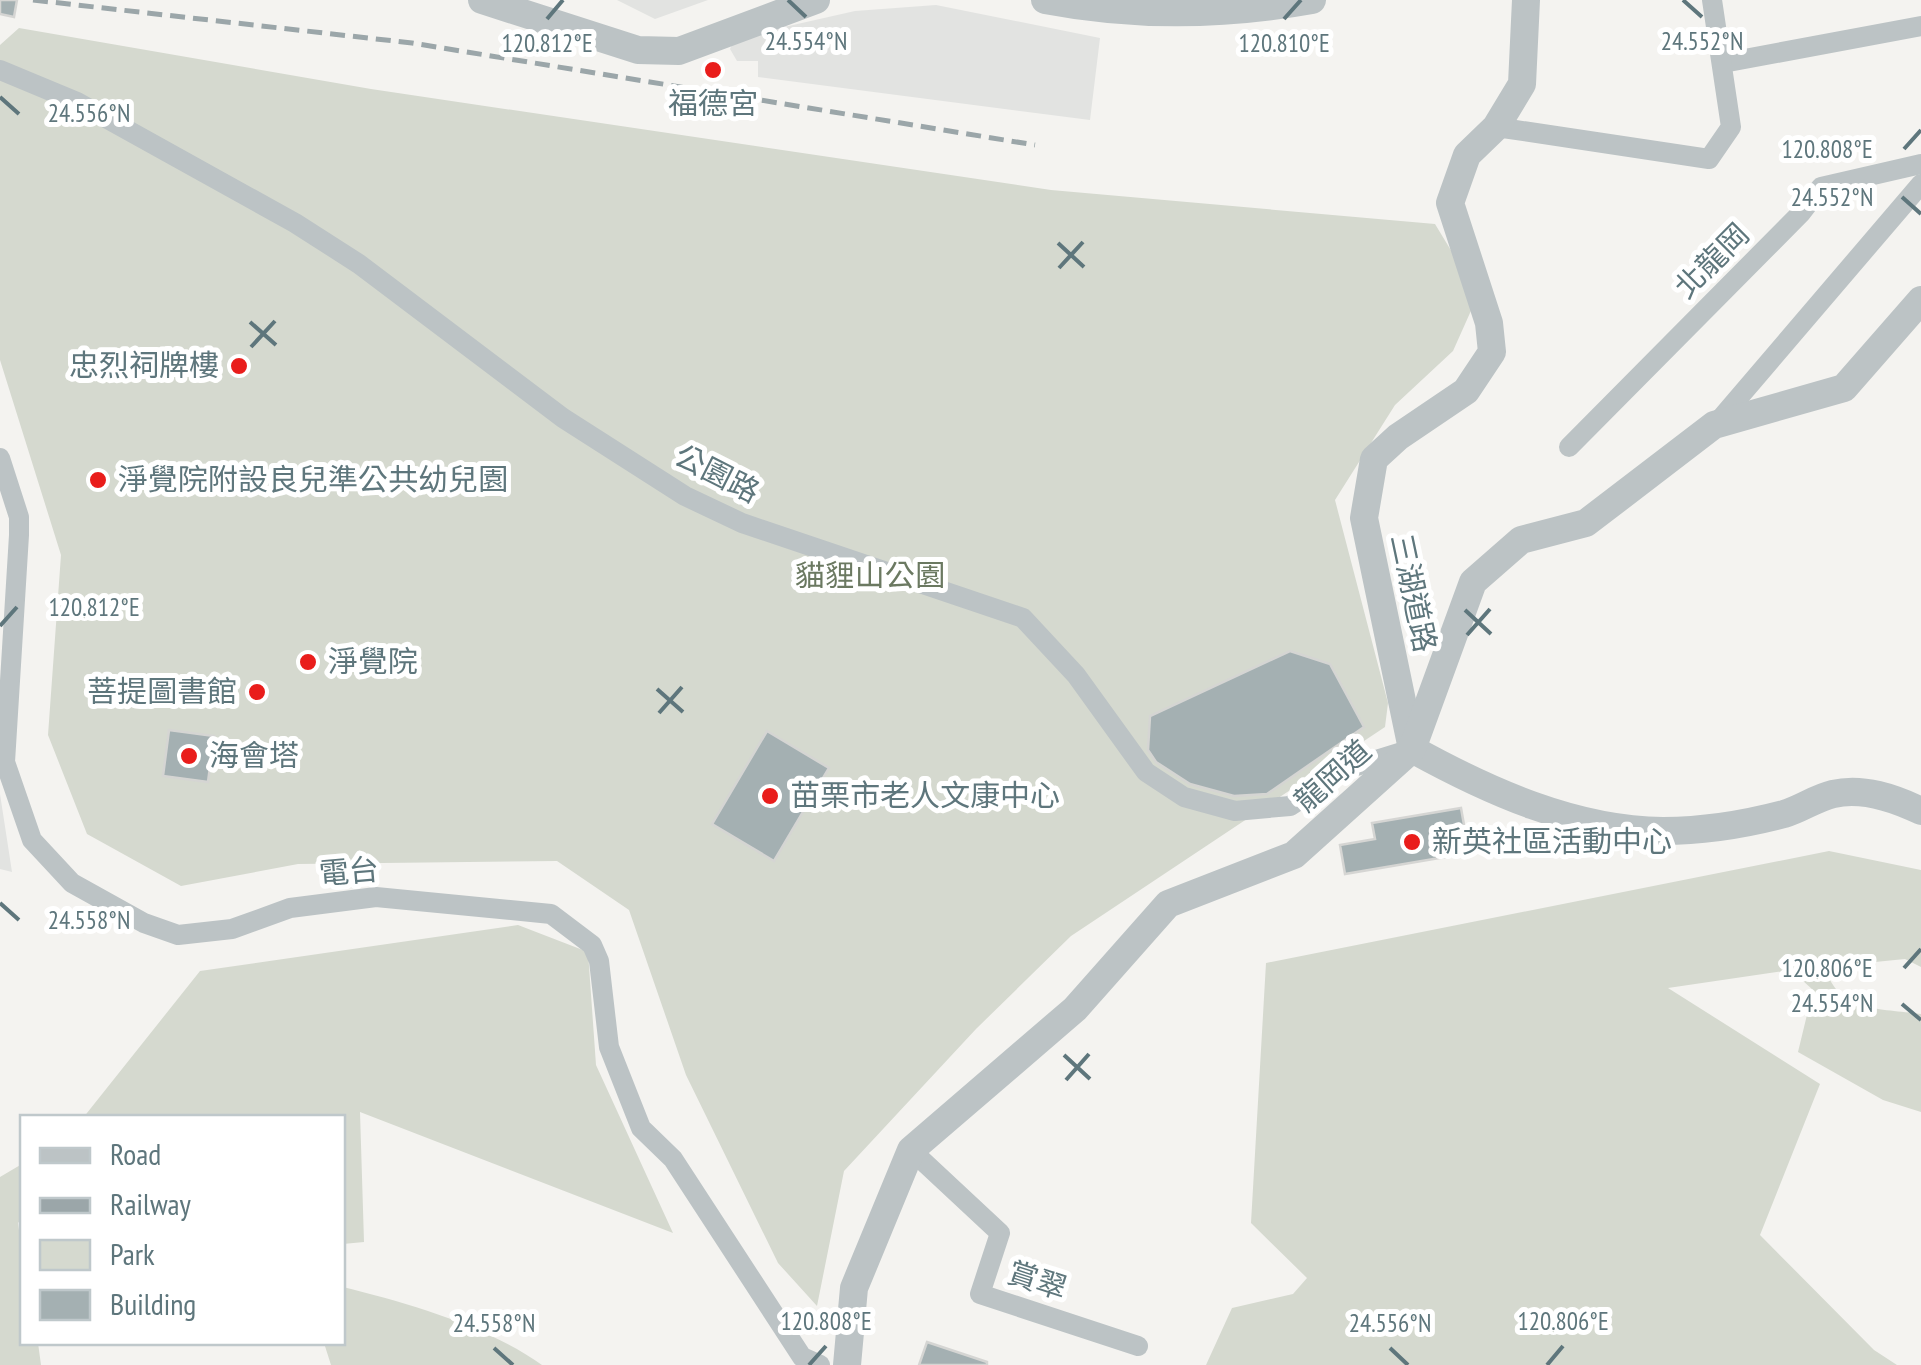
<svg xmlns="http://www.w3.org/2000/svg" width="1921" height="1365" font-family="'PT Sans Narrow','Noto Sans TC',sans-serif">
  <rect width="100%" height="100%" fill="#f4f3f0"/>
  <g fill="#e2e3e1">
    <path d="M617 0H708L655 19Z"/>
    <path d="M936 5 1100 38 1090 120 758 77V61H737L730 49 735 38 855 11Z"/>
    <path d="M0 794 12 872 0 869Z"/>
  </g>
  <g fill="#d5d9cf">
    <path d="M19 28 371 89 1051 190 1435 224 1478 295 1453 351 1395 405 1335 500 1388 703 1385 727 1071 936 976 1029 844 1171 817 1306 778 1263 686 1075 629 910 557 861 298 864 181 886 87 834 48 735 61 555 0 360V45Z"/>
    <path d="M1829 851 1921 870V967L1905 959 1825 967C1838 1013 1880 1008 1921 1014V1112L1883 1100 1798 1052 1813 990 1791 970 1668 988 1820 1084 1760 1235 1874 1350 1897 1365H1206L1232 1308 1293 1294 1307 1278 1251 1223 1266 963Z"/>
    <path d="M518 925 588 952 596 1065 673 1233 360 1112 364 1242 343 1244 342 1118H83L200 971Z"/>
    <path d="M22 1164V1218L18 1223 22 1252V1342L38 1343 41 1365H0V1177Z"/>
    <path d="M343 1287C408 1303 487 1326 542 1365H331L324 1343 342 1342Z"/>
  </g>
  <g fill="#a4b0b2" stroke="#d5d5d3" stroke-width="2.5">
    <path d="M0 0H17L14 17 0 14Z"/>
    <path d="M1290 651 1330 664 1364 727 1267 794 1234 796 1190 784 1156 762 1148 750 1150 716Z"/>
    <path d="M169 730 214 736 208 782 163 776Z"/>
    <path d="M767 731 829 768 774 861 712 824Z"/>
    <path d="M1461 808 1469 853 1345 874 1340 845 1375 839 1372 823Z"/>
    <path d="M927 1342 987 1362V1365H919Z"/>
  </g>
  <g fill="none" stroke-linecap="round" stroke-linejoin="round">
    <g stroke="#bcc3c5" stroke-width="20">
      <path d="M1723 63 1921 26"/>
      <path d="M0 70 77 102 295 223 359 264 563 418 685 496 742 523 1023 618 1076 675 1146 772 1184 797 1235 811 1290 806 1347 769 1405 751"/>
      <path d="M1496 127 1709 159 1731 127 1712 0"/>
      <path d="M1716 424 1921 184"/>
      <path d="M1569 447 1801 213 1821 187 1921 164"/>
      <path d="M0 458 19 517V535L5 762 32 840 72 883 144 923 178 935 232 929 290 908 376 897 551 914 592 945 599 961 609 1047 641 1128 673 1159 802 1357 820 1365"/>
      <path d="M911 1150 1000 1233 980 1294 1138 1346"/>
    </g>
    <g stroke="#bcc3c5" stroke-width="28">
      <path d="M482 0 638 50 679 51 816 0"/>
      <path d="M1045 0C1134 17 1223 16 1312 0"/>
      <path d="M1526 0 1522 84 1496 127 1467 155 1450 203 1489 323 1492 352 1466 391 1398 437 1374 459 1364 518 1412 749C1488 791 1574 830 1663 831 1702 831 1746 824 1784 814 1801 809 1816 798 1833 794 1863 787 1894 798 1921 811"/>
      <path d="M847 1365 854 1288 911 1150 1075 1009 1168 904 1294 855 1412 749 1473 582 1521 540 1586 523 1714 425 1844 388 1921 300"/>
    </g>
    <path stroke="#9ba6a9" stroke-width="5" stroke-dasharray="15 8" stroke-linecap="butt" d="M33 0 412 43 1035 145"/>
  </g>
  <path fill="none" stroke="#5e767c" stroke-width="4" d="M788 0 806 17M1683 0 1702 17M547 19 563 0M1284 19 1301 0M0 97 19 114M1904 149 1921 130M1902 197 1921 214M1058 243 1084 267M1059 268 1083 242M250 322 276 345M251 347 275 321M1465 610 1491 634M0 626 17 607M1467 635 1490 609M657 689 683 712M659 713 682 687M0 903 19 920M1904 968 1921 949M1902 1004 1921 1020M1064 1055 1090 1079M1066 1080 1089 1054M494 1348 513 1365M1390 1348 1408 1365M809 1365 826 1346M1547 1365 1563 1346"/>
  <g fill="#e91d1b" stroke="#fff" stroke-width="4">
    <circle cx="713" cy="70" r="10"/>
    <circle cx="239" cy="366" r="10"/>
    <circle cx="98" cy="480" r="10"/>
    <circle cx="308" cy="662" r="10"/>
    <circle cx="257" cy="692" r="10"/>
    <circle cx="189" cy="756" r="10"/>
    <circle cx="770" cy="796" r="10"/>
    <circle cx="1412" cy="842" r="10"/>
  </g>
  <g text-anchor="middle" stroke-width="10" stroke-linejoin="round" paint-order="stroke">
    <g font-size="30" fill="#5e767c" stroke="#fff" text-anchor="start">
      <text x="713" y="114" text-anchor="middle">福德宮</text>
      <text x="219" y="376" text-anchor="end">忠烈祠牌樓</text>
      <text x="118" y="490">淨覺院附設良兒準公共幼兒園</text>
      <text x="328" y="672">淨覺院</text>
      <text x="237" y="702" text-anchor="end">菩提圖書館</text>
      <text x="209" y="766">海會塔</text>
      <text x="790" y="806">苗栗市老人文康中心</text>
      <text x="1432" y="852">新英社區活動中心</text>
    </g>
    <g font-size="30" fill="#5e767c" stroke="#fff">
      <text transform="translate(1712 261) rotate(-45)" y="10">北龍岡</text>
      <text transform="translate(717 474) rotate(27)" y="10">公園路</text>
      <text transform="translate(1413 593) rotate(78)" y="10">三湖道路</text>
      <text transform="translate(1333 776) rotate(-42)" y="10">龍岡道</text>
      <text transform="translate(349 872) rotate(-5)" y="10">電台</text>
      <text transform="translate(1037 1281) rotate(18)" y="10">賞翠</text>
    </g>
    <g font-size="30" fill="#6b7961" stroke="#fff">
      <text x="870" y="586">貓貍山公園</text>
    </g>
  </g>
  <g font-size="25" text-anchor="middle" fill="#5e767c" stroke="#fff" stroke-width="10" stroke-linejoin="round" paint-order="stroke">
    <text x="806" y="50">24.554°N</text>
    <text x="1702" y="50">24.552°N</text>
    <text x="547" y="52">120.812°E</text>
    <text x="1284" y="52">120.810°E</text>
    <text x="89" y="122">24.556°N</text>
    <text x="1827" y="158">120.808°E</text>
    <text x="1832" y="206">24.552°N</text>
    <text x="94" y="616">120.812°E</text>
    <text x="89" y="929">24.558°N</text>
    <text x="1827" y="977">120.806°E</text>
    <text x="1832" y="1012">24.554°N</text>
    <text x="826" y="1330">120.808°E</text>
    <text x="1563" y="1330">120.806°E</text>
    <text x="494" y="1332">24.558°N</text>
    <text x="1390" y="1332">24.556°N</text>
  </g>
  <rect x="20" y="1115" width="325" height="230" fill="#ffffff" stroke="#bfc8cb" stroke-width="2.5"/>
  <rect x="40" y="1148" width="50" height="15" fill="#bcc3c5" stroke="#bfc8cb" stroke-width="2.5"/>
  <text x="110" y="1165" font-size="30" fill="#5e767c">Road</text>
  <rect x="40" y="1198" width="50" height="15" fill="#9ba6a9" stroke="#bfc8cb" stroke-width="2.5"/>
  <text x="110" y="1215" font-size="30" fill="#5e767c">Railway</text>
  <rect x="40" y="1240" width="50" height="30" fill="#d5d9cf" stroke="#bfc8cb" stroke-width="2.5"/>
  <text x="110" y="1265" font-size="30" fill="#5e767c">Park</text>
  <rect x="40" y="1290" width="50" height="30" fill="#a4b0b2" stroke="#bfc8cb" stroke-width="2.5"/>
  <text x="110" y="1315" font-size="30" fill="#5e767c">Building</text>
</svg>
